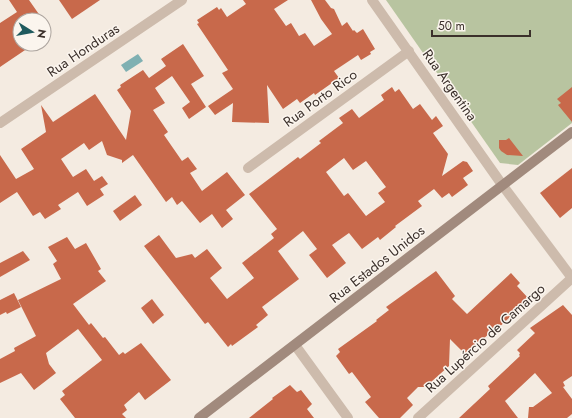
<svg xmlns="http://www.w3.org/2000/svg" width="572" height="418" font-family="Jost,sans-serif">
  <rect width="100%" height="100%" fill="#f4ebe1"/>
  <path fill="#b8c4a0" d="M386 0H572V123L518 165 500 163Z"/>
  <path fill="#7fb0b2" d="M138 54 143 61 126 72 121 65Z"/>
  <g fill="#c8694b" fill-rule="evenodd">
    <path d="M9 0H29L43 20H20V43L18 44H34L0 67V23L17 12Z"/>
    <path d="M59 0H100L72 19Z"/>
    <path d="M243 0H288L274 9 286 26 291 23 299 36 305 33 314 46 332 34 321 19 311 0H325L331 8 334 9 342 26 347 22 353 31 354 30 357 33 363 29 375 49 370 52 371 54 361 60 358 55 334 71 339 78 315 95 314 93 300 103 297 99 283 109 267 85 269 123 232 122 233 103 215 115 208 106 233 89 222 73 228 70 197 24 199 23 197 20 217 7 219 10 221 8 227 17 246 4Z"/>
    <path d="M183 44 204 76 191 84 206 107 189 119 182 108 190 102 172 76 155 88 165 103 153 110 168 132 164 135 182 161 188 157 197 169 190 173 202 191 227 172 245 195 226 210 233 219 222 228 212 214 200 223 182 201 177 205 172 197 166 202 133 155 122 163V160L107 155 102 141 89 150 84 143 61 159 73 177 86 169 94 181 102 176 108 184 100 189 104 195 87 206 78 192 58 205 61 209 45 219 40 212 33 216 17 192 0 203V155L16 179 34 169 21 149 46 132 41 105 53 122 95 94 126 140 131 111 117 90 121 87 120 85 143 70 149 78 166 66 161 59Z"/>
    <path d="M392 87 395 92 399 89 413 109 420 104 432 120 436 116 443 126 433 133 448 154 442 176 463 161 467 162 473 171 463 178 468 185 452 197 449 193 442 198 434 189 418 201 422 206 395 226 396 227 380 240 378 237 362 249 349 233 332 245 346 263 327 278 309 255 317 249 303 231 278 251 299 279 262 307 268 315 256 325 258 327 232 346 231 344 228 347 208 322 205 324 144 246 159 235 176 258 192 254 195 258 207 249 222 268 210 278 227 299 254 278 242 263 274 238 271 234 277 229 249 194 298 157 300 159 321 143 319 141 343 123 339 118 352 109 359 118 384 100 381 95ZM344 158 353 170 366 161 386 187 378 193 385 202 366 216 348 193 344 196 326 172Z"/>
    <path d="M572 87V122L558 105 561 103 557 99Z"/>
    <path d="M509 138 523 156 507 155 501 151 499 148V140H506Z"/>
    <path d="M572 168V208L560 218 540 193Z"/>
    <path d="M135 195 142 205 120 221 113 211Z"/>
    <path d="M67 237 75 249 86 243 101 269 98 271 106 281 73 304 89 325 91 323 103 338 105 337 119 355 123 352 125 354 141 343 171 380 145 400 139 392 124 405 127 410 122 414 126 418H75L60 399 65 395 62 391 102 360 78 329 46 353 49 364 56 373 34 390 21 373 0 383V359L15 351 14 348 36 336 18 300 61 279 53 264 57 261 48 247Z"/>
    <path d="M23 251 30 260 0 277V263Z"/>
    <path d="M436 271 455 296 452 299 467 314 511 273 520 283 517 286 529 299 495 331 494 329 480 342 479 341 465 354 450 339 449 366 431 382 424 387H418L407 398 413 405 400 418H379L365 402 371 397 352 372 349 374 336 356 340 352 338 349 377 321 376 320 389 310 386 307Z"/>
    <path d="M14 293 21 307 7 314 6 312 0 315V300Z"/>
    <path d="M152 299 164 315 153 324 141 308Z"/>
    <path d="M563 305 572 315V376L563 382 565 386 563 387 572 399V414L567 418H528L529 407H533L552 393 535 373 505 401 518 418H459L490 389 488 386 520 356 519 355 520 353 517 350 535 333 530 328Z"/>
    <path d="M290 385 297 392 301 390 312 404 307 409 314 418H249L273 399 272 398Z"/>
  </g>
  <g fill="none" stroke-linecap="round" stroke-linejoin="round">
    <g stroke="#cdbbac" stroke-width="10">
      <path d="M0 123 182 0"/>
      <path d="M248 168 409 51"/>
      <path d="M503 186 572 278"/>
      <path d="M295 345 348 418"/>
      <path d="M418 418 572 278"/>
    </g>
    <path stroke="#cdbbac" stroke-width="10" d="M372 0 503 186"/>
    <path stroke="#a18a7d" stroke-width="10" d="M199 418 572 132"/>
  </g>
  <g text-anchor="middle" stroke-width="3" stroke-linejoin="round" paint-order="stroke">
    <g font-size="14" fill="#3b302b" stroke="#fbf5ee">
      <text transform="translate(83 50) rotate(-34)" y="5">Rua Honduras</text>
      <text transform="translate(450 85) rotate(55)" y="5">Rua Argentina</text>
      <text transform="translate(320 98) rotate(-36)" y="5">Rua Porto Rico</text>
      <text transform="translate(377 264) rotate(-38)" y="5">Rua Estados Unidos</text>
      <text transform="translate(485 338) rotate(-42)" y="5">Rua Lupércio de Camargo</text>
    </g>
  </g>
  <g transform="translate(32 32) rotate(101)"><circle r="19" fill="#fbf5ee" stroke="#aea6a0"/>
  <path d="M0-3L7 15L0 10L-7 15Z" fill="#1f5a5e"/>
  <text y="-6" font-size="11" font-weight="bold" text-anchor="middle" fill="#3b302b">N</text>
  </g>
  <path d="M432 30v6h98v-6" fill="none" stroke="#3b302b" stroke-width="2"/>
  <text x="438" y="30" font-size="12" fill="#3b302b" stroke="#fbf5ee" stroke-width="3" paint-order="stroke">50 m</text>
</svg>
